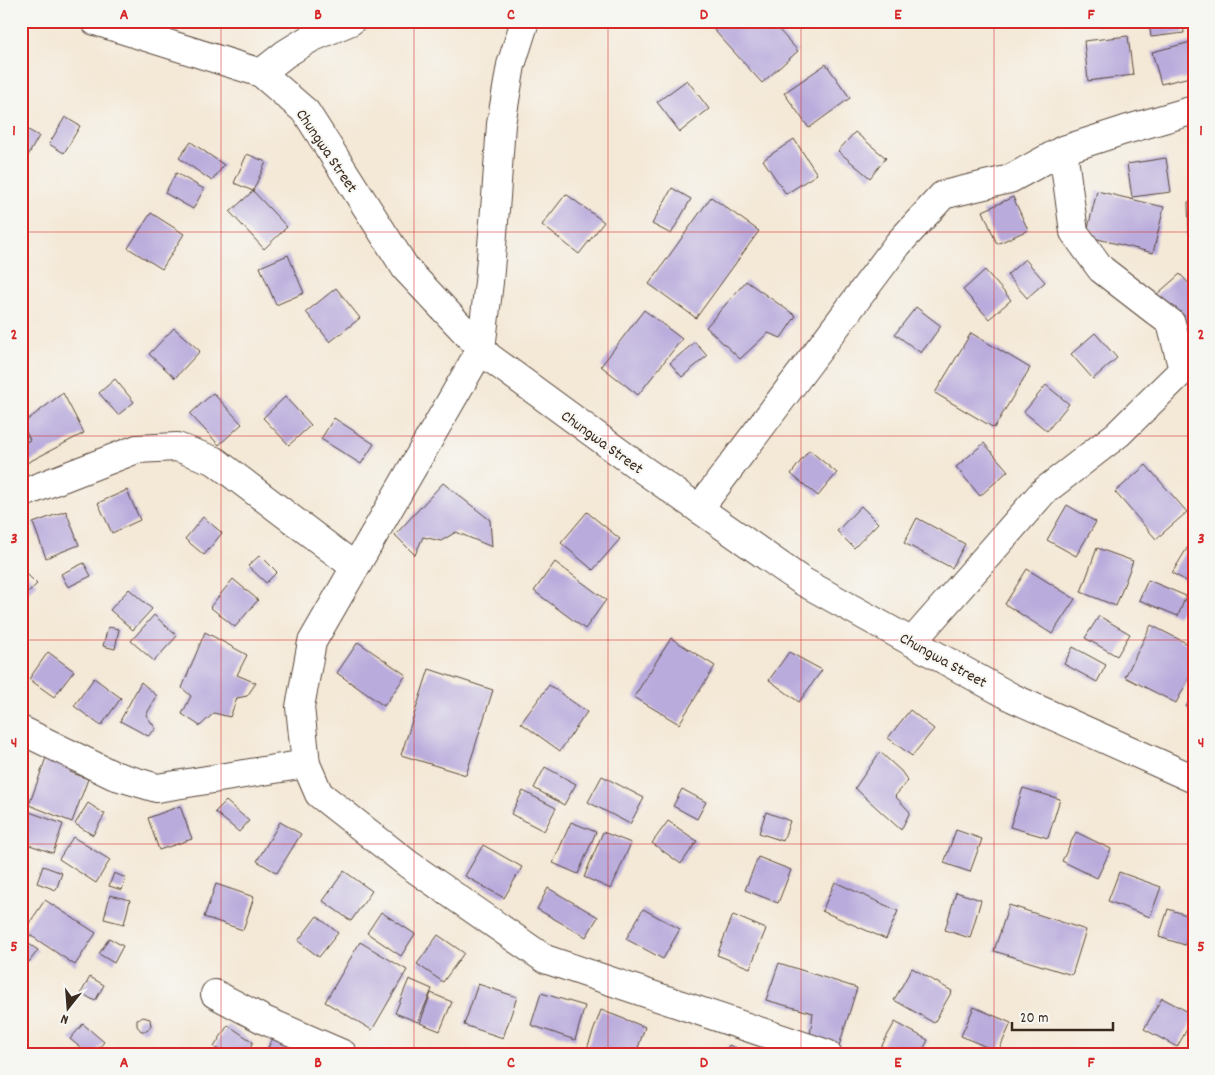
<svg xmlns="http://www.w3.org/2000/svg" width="1215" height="1075" font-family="Dekko,sans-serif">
  <rect width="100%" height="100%" fill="#f6f6f2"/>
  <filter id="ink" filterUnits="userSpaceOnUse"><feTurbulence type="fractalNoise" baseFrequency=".02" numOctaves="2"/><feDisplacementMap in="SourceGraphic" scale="10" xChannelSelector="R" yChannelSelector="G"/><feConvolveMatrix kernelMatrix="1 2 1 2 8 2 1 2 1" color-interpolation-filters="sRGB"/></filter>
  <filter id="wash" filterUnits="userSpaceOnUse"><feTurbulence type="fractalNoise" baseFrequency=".0096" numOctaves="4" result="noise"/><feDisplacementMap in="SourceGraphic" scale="20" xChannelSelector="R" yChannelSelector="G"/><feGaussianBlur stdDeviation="1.12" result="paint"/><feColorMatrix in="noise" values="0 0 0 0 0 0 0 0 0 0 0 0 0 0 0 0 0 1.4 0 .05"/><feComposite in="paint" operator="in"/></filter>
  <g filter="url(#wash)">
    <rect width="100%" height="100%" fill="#f4e8d6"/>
    <g id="blocks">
      <g fill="#b9abdc">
        <path d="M706 21H771L798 51 762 83Z"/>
        <path d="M1096 21H1125V22L1097 26Z"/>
        <path d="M1149 21H1183L1184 33 1151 37Z"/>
        <path d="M1128 36 1133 75 1088 81 1084 41Z"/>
        <path d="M1191 42 1194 52V76L1161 84 1152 52Z"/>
        <path d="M826 64 850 98 809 128 784 93Z"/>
        <path d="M687 80 709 109 680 132 657 102Z"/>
        <path d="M65 117 80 126 64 153 49 144Z"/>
        <path d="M21 126 39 136 26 159 21 157Z"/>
        <path d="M855 132 886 158 870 178 838 151Z"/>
        <path d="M794 139 817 174 786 194 763 160Z"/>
        <path d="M191 142 224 165 212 181 179 158Z"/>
        <path d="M247 154 266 162 253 191 234 183Z"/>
        <path d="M1166 158 1171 192 1132 197 1127 164Z"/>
        <path d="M176 173 204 189 193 209 165 193Z"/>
        <path d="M672 188 691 199 671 234 652 224Z"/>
        <path d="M253 191 287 227 264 249 230 212Z"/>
        <path d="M1097 191 1164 207 1153 253 1086 236Z"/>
        <path d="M566 194 604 222 579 254 542 225Z"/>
        <path d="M711 197 759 231 696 318 649 284Z"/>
        <path d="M1013 197 1028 230 997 244 983 211Z"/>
        <path d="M1188 202H1194V234H1189Z"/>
        <path d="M151 213 184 234 162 269 128 248Z"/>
        <path d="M288 255 304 293 276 305 260 267Z"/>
        <path d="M1025 259 1045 282 1027 298 1007 275Z"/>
        <path d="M985 270 1011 300 989 319 963 290Z"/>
        <path d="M1180 274 1194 289V314L1182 325 1155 296Z"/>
        <path d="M746 281 796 316 781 338 768 333 740 359 706 327Z"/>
        <path d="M336 288 360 318 330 342 306 312Z"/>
        <path d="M916 307 941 326 921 353 895 334Z"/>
        <path d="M644 310 682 339 638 395 601 366Z"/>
        <path d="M174 328 200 351 175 378 149 354Z"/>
        <path d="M971 333 1030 368 994 428 935 393Z"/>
        <path d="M1095 333 1117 358 1093 379 1071 354Z"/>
        <path d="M695 342 707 356 682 377 670 363Z"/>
        <path d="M115 379 134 402 118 415 99 393Z"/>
        <path d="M1046 385 1069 404 1047 431 1024 412Z"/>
        <path d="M63 393 84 433 23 465 21 463V445L30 440 22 424Z"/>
        <path d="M213 393 242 424 219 445 190 414Z"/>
        <path d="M285 397 311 425 289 445 263 418Z"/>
        <path d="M334 418 374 444 361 464 321 439Z"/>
        <path d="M984 443 1008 471 980 496 956 467Z"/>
        <path d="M809 450 837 473 818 496 791 474Z"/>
        <path d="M1146 465 1187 512 1156 539 1115 492Z"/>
        <path d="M443 483 490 520 492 547 456 532 441 541 423 537 415 555 395 535Z"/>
        <path d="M127 490 140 520 112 533 98 503Z"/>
        <path d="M1067 505 1096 522 1076 556 1047 540Z"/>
        <path d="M861 506 878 523 854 548 837 531Z"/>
        <path d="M66 511 79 545 46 558 33 523Z"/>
        <path d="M587 512 620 539 593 570 561 543Z"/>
        <path d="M203 517 222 533 204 555 185 539Z"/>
        <path d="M917 518 965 544 952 568 904 543Z"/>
        <path d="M1189 545 1194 548V585L1172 573Z"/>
        <path d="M1097 548 1133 561 1116 606 1081 592Z"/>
        <path d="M260 555 277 572 266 583 248 566Z"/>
        <path d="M555 562 606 600 585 629 534 591Z"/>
        <path d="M84 563 91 576 68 587 61 574Z"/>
        <path d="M21 568 37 584 21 599Z"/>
        <path d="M1027 569 1075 599 1052 634 1005 604Z"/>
        <path d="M233 579 258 600 235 627 210 607Z"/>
        <path d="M1148 580 1186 596 1178 616 1139 600Z"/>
        <path d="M129 589 152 609 133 630 110 610Z"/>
        <path d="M154 615 177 636 154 661 131 641Z"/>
        <path d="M1099 616 1130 634 1117 656 1085 638Z"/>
        <path d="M1151 625 1194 647V669L1176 703 1125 677Z"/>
        <path d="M108 627 119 629 115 649 103 646Z"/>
        <path d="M205 632 247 655 237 675 256 683 247 696 237 698 230 717 214 713 200 726 182 714 191 696 182 688Z"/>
        <path d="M671 638 715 666 679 724 634 697Z"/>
        <path d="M358 642 406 675 384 706 337 673Z"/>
        <path d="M1073 647 1106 665 1097 682 1064 664Z"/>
        <path d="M48 652 74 671 54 697 29 679Z"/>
        <path d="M789 652 822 670 799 702 769 680Z"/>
        <path d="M429 669 493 690 466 775 401 755Z"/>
        <path d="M94 678 121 698 101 726 74 706Z"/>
        <path d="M141 682 157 696 146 715 156 729 148 736 120 721Z"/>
        <path d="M549 685 587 712 560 751 521 723Z"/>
        <path d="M1194 693V711L1186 707Z"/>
        <path d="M910 710 934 729 912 756 888 738Z"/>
        <path d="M880 752 901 771 908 781 895 796 910 812 901 830 855 788Z"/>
        <path d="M47 755 72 765 70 772 88 779 72 822 29 805Z"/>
        <path d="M545 767 576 784 564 805 534 788Z"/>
        <path d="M602 776 644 798 630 824 588 802Z"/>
        <path d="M1023 788 1060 799 1048 838 1010 827Z"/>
        <path d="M682 789 706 802 697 819 673 806Z"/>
        <path d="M523 791 556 808 544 831 511 814Z"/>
        <path d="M226 801 249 821 239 832 215 812Z"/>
        <path d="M88 803 105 814 93 835 75 824Z"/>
        <path d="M180 806 192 839 159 850 148 818Z"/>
        <path d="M21 809 63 824 53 853 21 842Z"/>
        <path d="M766 812 790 821 783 841 759 833Z"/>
        <path d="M668 821 697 841 681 864 652 843Z"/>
        <path d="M280 822 301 834 277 873 257 861Z"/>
        <path d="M571 822 596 832 578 874 553 863Z"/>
        <path d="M956 830 982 839 970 872 944 863Z"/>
        <path d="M603 832 631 843 611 889 584 877Z"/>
        <path d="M1076 832 1111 849 1097 878 1062 861Z"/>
        <path d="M73 837 110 860 96 883 59 859Z"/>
        <path d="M483 845 522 867 504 898 465 876Z"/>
        <path d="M758 857 791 870 778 903 745 890Z"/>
        <path d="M21 863 29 866 23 879 21 878Z"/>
        <path d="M43 866 62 873 56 890 37 883Z"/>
        <path d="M344 871 372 891 351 921 323 901Z"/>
        <path d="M1119 872 1161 887 1150 917 1108 901Z"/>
        <path d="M114 873 126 878 122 890 109 886Z"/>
        <path d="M835 882 898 911 886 939 822 911Z"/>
        <path d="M216 884 254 897 243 930 204 917Z"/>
        <path d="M548 888 598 917 586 937 537 909Z"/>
        <path d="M956 892 981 900 970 938 945 930Z"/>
        <path d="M110 895 130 900 124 924 104 919Z"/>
        <path d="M45 900 96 933 75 965 24 931Z"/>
        <path d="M1009 905 1086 930 1072 975 994 951Z"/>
        <path d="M643 909 680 929 663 959 626 939Z"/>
        <path d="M1168 909 1193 917 1185 945 1159 937Z"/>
        <path d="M381 912 415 934 401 956 367 933Z"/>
        <path d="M733 915 766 929 750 968 717 955Z"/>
        <path d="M317 916 338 933 319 957 298 941Z"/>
        <path d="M438 935 464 953 443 982 417 964Z"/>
        <path d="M109 938 123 946 114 963 99 954Z"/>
        <path d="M21 939 38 950 29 962 21 957Z"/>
        <path d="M360 942 407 970 372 1030 325 1002Z"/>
        <path d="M779 963 857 988 839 1046 810 1036 813 1013 766 1000Z"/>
        <path d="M912 968 952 991 934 1023 894 1000Z"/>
        <path d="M90 977 104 985 95 1001 81 993Z"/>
        <path d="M409 979 432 989 418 1022 395 1013Z"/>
        <path d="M478 984 517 997 503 1038 464 1025Z"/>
        <path d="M431 993 452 1002 440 1031 420 1023Z"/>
        <path d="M541 993 585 1006 575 1040 531 1025Z"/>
        <path d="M1162 998 1194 1015V1017L1177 1047 1144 1029Z"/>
        <path d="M974 1007 1011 1023 998 1052 961 1036Z"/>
        <path d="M601 1010 645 1027 636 1054H585Z"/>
        <path d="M143 1017 150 1019 151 1026 147 1031H141L137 1026V1020Z"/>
        <path d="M895 1022 928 1040 921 1054H893L881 1047Z"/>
        <path d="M83 1024 104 1042 94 1054H88L70 1039Z"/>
        <path d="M228 1025 253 1042 246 1054H225L214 1047Z"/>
        <path d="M272 1037 323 1054H266Z"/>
        <path d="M729 1045 750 1054H725Z"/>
      </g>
    </g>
  </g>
  <g filter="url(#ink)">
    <use href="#blocks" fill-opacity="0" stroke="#57463a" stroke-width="1"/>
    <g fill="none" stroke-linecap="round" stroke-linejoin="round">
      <defs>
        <g id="minor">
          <path d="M95 21 261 73 306 112 406 269 489 357 642 469 802 581 1013 698 1194 779"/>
          <path d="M525 21 511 65 501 124 496 197 489 282 481 349 312 642 300 707 306 764 319 794 408 864 545 959 827 1054"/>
          <path d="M261 73 285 54 311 38 351 21"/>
          <path d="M1063 150 1125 130 1194 110"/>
          <path d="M21 494 137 449 177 447 215 461 355 567"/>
          <path d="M699 509 898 244 943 195 1010 179 1063 150 1074 232 1101 269 1171 323 1183 370 1118 434 1043 492 912 642"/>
          <path d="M21 730 113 775 157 788 306 764"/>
          <path d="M215 994 264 1020 343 1054"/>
        </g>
      </defs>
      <use href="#minor" stroke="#57463a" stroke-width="30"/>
      <use href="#minor" stroke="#fff" stroke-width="28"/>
    </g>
  </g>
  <path fill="none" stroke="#d62828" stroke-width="1" stroke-opacity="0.55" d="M221 21V1054M414 21V1054M608 21V1054M801 21V1054M994 21V1054M21 232H1194M21 436H1194M21 640H1194M21 844H1194"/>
  <g text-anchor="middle" stroke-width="4" stroke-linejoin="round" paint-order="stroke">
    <g font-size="16" fill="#3b2a1e" stroke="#f6f6f2">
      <text transform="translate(328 150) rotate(56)" y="6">Chungwa Street</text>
      <text transform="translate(603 441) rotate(36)" y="6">Chungwa Street</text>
      <text transform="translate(944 659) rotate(29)" y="6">Chungwa Street</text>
    </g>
  </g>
  <rect width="1215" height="1075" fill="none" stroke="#f6f6f2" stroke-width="55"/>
  <g transform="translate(68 1008) rotate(197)" stroke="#f6f6f2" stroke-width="4" paint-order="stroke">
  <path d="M0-4L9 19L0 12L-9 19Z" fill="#3b2a1e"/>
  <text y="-8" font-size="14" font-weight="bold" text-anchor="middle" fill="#3b2a1e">N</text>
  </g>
  <path d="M1012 1022v8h101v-8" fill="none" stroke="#3b2a1e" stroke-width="2.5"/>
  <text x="1020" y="1022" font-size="15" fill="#3b2a1e" stroke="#f6f6f2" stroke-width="4" paint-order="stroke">20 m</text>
  <rect x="28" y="28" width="1160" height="1020" fill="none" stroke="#d62828" stroke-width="2"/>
  <g font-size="16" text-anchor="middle" font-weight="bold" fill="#d62828">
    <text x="124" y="19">A</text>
    <text x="318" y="19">B</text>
    <text x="511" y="19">C</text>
    <text x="704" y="19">D</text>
    <text x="898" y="19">E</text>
    <text x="1091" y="19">F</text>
    <text x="14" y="135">1</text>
    <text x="1201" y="135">1</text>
    <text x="14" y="339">2</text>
    <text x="1201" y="339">2</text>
    <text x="14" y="543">3</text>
    <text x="1201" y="543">3</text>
    <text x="14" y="747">4</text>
    <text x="1201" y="747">4</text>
    <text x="14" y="951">5</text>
    <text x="1201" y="951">5</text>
    <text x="124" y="1067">A</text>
    <text x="318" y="1067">B</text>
    <text x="511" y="1067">C</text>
    <text x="704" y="1067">D</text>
    <text x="898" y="1067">E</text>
    <text x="1091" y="1067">F</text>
  </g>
</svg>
